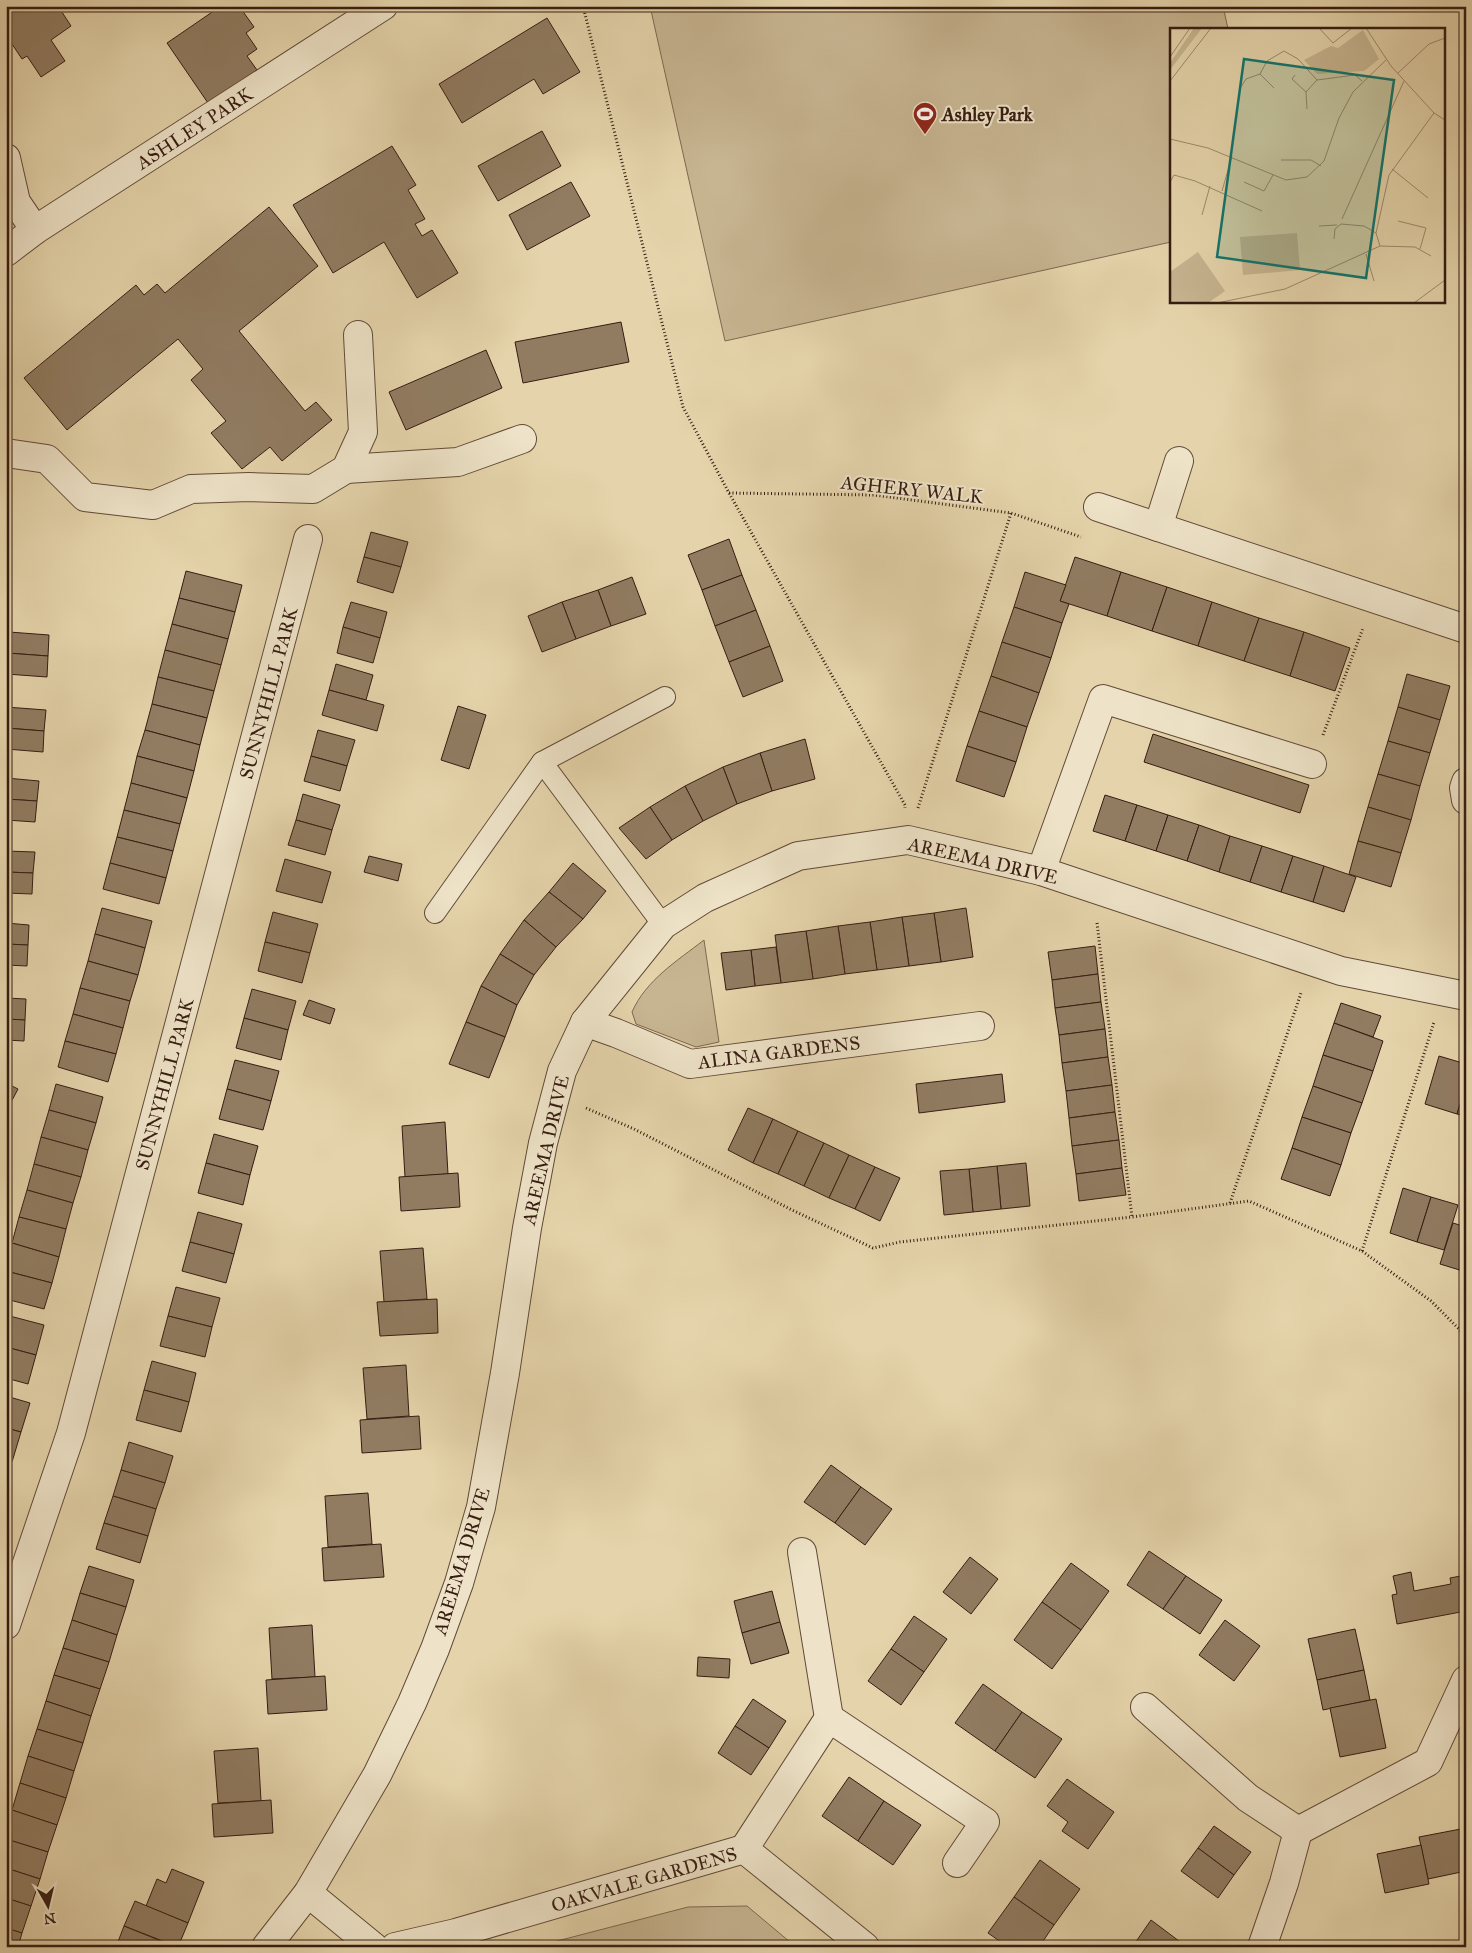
<svg xmlns="http://www.w3.org/2000/svg" width="1472" height="1953" font-family="'IM FELL Great Primer',serif">
  <rect width="100%" height="100%" fill="#e5d4ab"/>
  <filter id="stains"><feTurbulence type="fractalNoise" baseFrequency=".004" numOctaves="4"/><feColorMatrix values="0 0 0 0 .2 0 0 0 0 .09 0 0 0 0 .02 0 0 0 .5 -.17"/></filter>
  <radialGradient id="worn" r=".72"><stop offset=".6" stop-color="#630" stop-opacity="0"/><stop offset="1" stop-color="#630" stop-opacity=".3"/></radialGradient>
  <g fill="#c7b591" stroke="#7e6852">
    <path d="M650 6H1223L1228 29H1171V242L725 341Z"/>
    <path d="M704 940 719 1042 696 1047 636 1024 632 1012C646 980 677 961 704 940Z"/>
    <path d="M747 1906 796 1947H534L688 1907Z"/>
  </g>
  <g fill="#917c62" stroke="#361c12">
    <path d="M6 6H58L71 26 51 40 65 61 41 77 27 56 22 59 6 35Z"/>
    <path d="M221 6H239L254 27 246 33 257 49 247 56 257 70 208 103 167 43Z"/>
    <path d="M547 18 580 72 543 94 534 79 462 123 439 84Z"/>
    <path d="M542 131 561 166 498 201 478 166Z"/>
    <path d="M392 146 416 185 408 190 425 219 415 224 422 236 432 230 458 273 417 298 384 242 333 273 293 205Z"/>
    <path d="M571 182 590 216 527 250 509 215Z"/>
    <path d="M269 207 318 266 239 331 305 411 316 402 332 420 282 461 270 447 242 469 211 433 226 421 191 380 203 369 178 339 67 430 24 378 136 285 144 295 157 284 165 293Z"/>
    <path d="M621 322 629 362 523 383 515 342Z"/>
    <path d="M486 350 502 388 406 430 389 392Z"/>
    <path d="M371 532 408 542 401 567 364 557Z"/>
    <path d="M729 539 742 575 702 590 688 555Z"/>
    <path d="M364 557 401 567 393 593 357 582Z"/>
    <path d="M1075 557 1121 572 1107 616 1060 601Z"/>
    <path d="M186 571 242 585 235 612 179 598Z"/>
    <path d="M1025 572 1066 585 1060 601 1069 604 1062 623 1014 607Z"/>
    <path d="M1121 572 1167 587 1152 631 1107 616Z"/>
    <path d="M742 575 756 610 715 626 702 590Z"/>
    <path d="M632 577 646 614 611 626 598 590Z"/>
    <path d="M1167 587 1212 602 1198 646 1152 631Z"/>
    <path d="M598 590 611 626 576 639 562 602Z"/>
    <path d="M179 598 235 612 228 639 172 624Z"/>
    <path d="M351 602 387 612 380 638 343 627Z"/>
    <path d="M562 602 576 639 542 652 528 616Z"/>
    <path d="M1212 602 1259 618 1244 661 1198 646Z"/>
    <path d="M1014 607 1062 623 1051 658 1002 642Z"/>
    <path d="M756 610 770 646 729 662 715 626Z"/>
    <path d="M1259 618 1304 632 1290 676 1244 661Z"/>
    <path d="M172 624 228 639 221 665 165 650Z"/>
    <path d="M343 627 380 638 373 663 337 653Z"/>
    <path d="M9 632 49 635 48 656 7 653Z"/>
    <path d="M1304 632 1350 648 1335 691 1290 676Z"/>
    <path d="M1002 642 1051 658 1039 693 991 676Z"/>
    <path d="M770 646 783 681 743 697 729 662Z"/>
    <path d="M165 650 221 665 214 691 158 677Z"/>
    <path d="M7 653 48 656 47 677 6 674Z"/>
    <path d="M336 664 373 675 366 700 329 690Z"/>
    <path d="M1407 674 1450 686 1440 720 1398 707Z"/>
    <path d="M991 676 1039 693 1027 727 979 711Z"/>
    <path d="M158 677 214 691 207 718 152 704Z"/>
    <path d="M329 690 384 705 377 731 322 715Z"/>
    <path d="M152 704 207 718 200 745 145 730Z"/>
    <path d="M458 706 486 715 469 769 441 760Z"/>
    <path d="M6 707 46 710 44 731 6 728Z"/>
    <path d="M1398 707 1440 720 1430 753 1388 741Z"/>
    <path d="M979 711 1027 727 1016 762 967 746Z"/>
    <path d="M6 728 44 731 43 752 6 749Z"/>
    <path d="M145 730 200 745 194 771 137 756Z"/>
    <path d="M318 730 355 740 347 766 311 756Z"/>
    <path d="M1153 734 1309 785 1300 813 1144 762Z"/>
    <path d="M805 739 815 779 772 791 760 753Z"/>
    <path d="M1388 741 1430 753 1420 786 1378 774Z"/>
    <path d="M967 746 1016 762 1004 797 956 781Z"/>
    <path d="M760 753 772 791 737 804 723 767Z"/>
    <path d="M137 756 194 771 187 798 131 783Z"/>
    <path d="M311 756 347 766 340 791 304 781Z"/>
    <path d="M723 767 737 804 703 821 685 786Z"/>
    <path d="M1378 774 1420 786 1411 820 1368 807Z"/>
    <path d="M6 778 39 781 37 801 6 799Z"/>
    <path d="M131 783 187 798 180 824 124 810Z"/>
    <path d="M685 786 703 821 672 840 650 807Z"/>
    <path d="M303 794 340 805 332 830 296 820Z"/>
    <path d="M1105 795 1137 805 1125 841 1093 831Z"/>
    <path d="M6 799 37 801 35 822 6 820Z"/>
    <path d="M1137 805 1168 815 1156 851 1125 841Z"/>
    <path d="M650 807 672 840 646 859 619 828Z"/>
    <path d="M1368 807 1411 820 1401 853 1358 841Z"/>
    <path d="M124 810 180 824 173 851 117 837Z"/>
    <path d="M1168 815 1199 825 1187 861 1156 851Z"/>
    <path d="M296 820 332 830 325 855 288 845Z"/>
    <path d="M1199 825 1230 836 1219 872 1187 861Z"/>
    <path d="M1230 836 1262 846 1250 882 1219 872Z"/>
    <path d="M117 837 173 851 166 878 110 863Z"/>
    <path d="M1358 841 1401 853 1391 887 1349 874Z"/>
    <path d="M1262 846 1293 856 1281 892 1250 882Z"/>
    <path d="M6 851 35 852 33 873 6 872Z"/>
    <path d="M369 856 402 864 398 881 364 872Z"/>
    <path d="M1293 856 1324 866 1313 902 1281 892Z"/>
    <path d="M285 859 331 872 322 903 276 891Z"/>
    <path d="M110 863 166 878 159 904 103 889Z"/>
    <path d="M573 863 606 891 583 919 549 892Z"/>
    <path d="M1324 866 1356 877 1344 912 1313 902Z"/>
    <path d="M6 872 33 873 32 894 6 893Z"/>
    <path d="M549 892 583 919 556 947 524 920Z"/>
    <path d="M102 908 152 921 145 948 95 934Z"/>
    <path d="M966 908 973 957 941 962 934 913Z"/>
    <path d="M273 912 318 924 310 953 265 942Z"/>
    <path d="M934 913 941 962 909 966 902 917Z"/>
    <path d="M902 917 909 966 877 970 870 922Z"/>
    <path d="M524 920 556 947 534 975 500 954Z"/>
    <path d="M870 922 877 970 845 974 838 926Z"/>
    <path d="M6 923 29 925 28 945 6 944Z"/>
    <path d="M838 926 845 974 813 979 806 931Z"/>
    <path d="M806 931 813 979 781 983 775 935Z"/>
    <path d="M95 934 145 948 138 975 88 961Z"/>
    <path d="M265 942 310 953 302 983 258 971Z"/>
    <path d="M6 944 28 945 27 966 6 965Z"/>
    <path d="M1095 946 1098 974 1052 980 1048 952Z"/>
    <path d="M776 947 781 983 755 986 751 950Z"/>
    <path d="M751 950 755 986 726 990 721 953Z"/>
    <path d="M500 954 534 975 517 1005 481 986Z"/>
    <path d="M88 961 138 975 130 1001 80 988Z"/>
    <path d="M1098 974 1101 1002 1055 1008 1052 980Z"/>
    <path d="M481 986 517 1005 505 1037 466 1022Z"/>
    <path d="M80 988 130 1001 123 1028 73 1014Z"/>
    <path d="M252 989 296 1001 288 1030 244 1018Z"/>
    <path d="M6 998 26 999 25 1020 6 1019Z"/>
    <path d="M309 1000 335 1009 330 1024 303 1015Z"/>
    <path d="M1101 1002 1105 1029 1059 1035 1055 1008Z"/>
    <path d="M1341 1003 1381 1016 1373 1037 1334 1023Z"/>
    <path d="M73 1014 123 1028 116 1054 65 1041Z"/>
    <path d="M244 1018 288 1030 281 1060 236 1048Z"/>
    <path d="M6 1019 25 1020 24 1041 6 1040Z"/>
    <path d="M466 1022 505 1037 489 1078 449 1064Z"/>
    <path d="M1334 1023 1383 1041 1373 1071 1323 1055Z"/>
    <path d="M1105 1029 1108 1057 1062 1063 1059 1035Z"/>
    <path d="M65 1041 116 1054 108 1082 58 1067Z"/>
    <path d="M1323 1055 1373 1071 1362 1103 1313 1086Z"/>
    <path d="M1439 1056 1466 1064V1085L1457 1114 1425 1104Z"/>
    <path d="M1108 1057 1112 1085 1066 1091 1062 1063Z"/>
    <path d="M235 1060 279 1071 271 1101 227 1089Z"/>
    <path d="M1002 1074 1005 1102 919 1113 916 1084Z"/>
    <path d="M6 1083 18 1089 8 1108 6 1107Z"/>
    <path d="M56 1084 103 1097 96 1123 49 1110Z"/>
    <path d="M1112 1085 1115 1112 1069 1118 1066 1091Z"/>
    <path d="M1466 1085V1116L1457 1114Z"/>
    <path d="M1313 1086 1362 1103 1351 1133 1302 1117Z"/>
    <path d="M227 1089 271 1101 263 1130 219 1119Z"/>
    <path d="M748 1108 773 1119 753 1163 728 1150Z"/>
    <path d="M49 1110 96 1123 88 1150 41 1137Z"/>
    <path d="M1115 1112 1119 1140 1072 1146 1069 1118Z"/>
    <path d="M1302 1117 1351 1133 1341 1165 1292 1148Z"/>
    <path d="M773 1119 798 1131 778 1174 753 1163Z"/>
    <path d="M445 1122 448 1174 405 1177 402 1126Z"/>
    <path d="M798 1131 824 1143 804 1186 778 1174Z"/>
    <path d="M214 1134 258 1146 250 1175 206 1163Z"/>
    <path d="M41 1137 88 1150 81 1177 34 1164Z"/>
    <path d="M1119 1140 1122 1168 1076 1174 1072 1146Z"/>
    <path d="M824 1143 849 1155 829 1198 804 1186Z"/>
    <path d="M1292 1148 1341 1165 1330 1196 1281 1179Z"/>
    <path d="M849 1155 875 1167 855 1209 829 1198Z"/>
    <path d="M206 1163 250 1175 243 1205 198 1193Z"/>
    <path d="M1026 1163 1030 1206 1001 1209 997 1166Z"/>
    <path d="M34 1164 81 1177 73 1203 27 1190Z"/>
    <path d="M997 1166 1001 1209 973 1212 969 1169Z"/>
    <path d="M875 1167 900 1178 880 1221 855 1209Z"/>
    <path d="M1122 1168 1126 1195 1079 1201 1076 1174Z"/>
    <path d="M969 1169 973 1212 944 1215 940 1171Z"/>
    <path d="M458 1173 460 1207 401 1211 399 1177Z"/>
    <path d="M1403 1188 1431 1197 1417 1242 1390 1233Z"/>
    <path d="M27 1190 73 1203 66 1229 19 1217Z"/>
    <path d="M1431 1197 1458 1205 1444 1250 1417 1242Z"/>
    <path d="M198 1212 242 1224 234 1254 190 1242Z"/>
    <path d="M19 1217 66 1229 59 1257 12 1243Z"/>
    <path d="M1453 1223 1466 1227V1272L1440 1264Z"/>
    <path d="M190 1242 234 1254 226 1283 182 1271Z"/>
    <path d="M12 1243 59 1257 52 1283 6 1271V1264Z"/>
    <path d="M423 1248 427 1299 384 1302 380 1251Z"/>
    <path d="M6 1271 52 1283 44 1309 6 1299Z"/>
    <path d="M176 1287 220 1298 212 1327 168 1316Z"/>
    <path d="M437 1299 438 1333 380 1336 377 1302Z"/>
    <path d="M6 1315 44 1325 36 1355 6 1347Z"/>
    <path d="M168 1316 212 1327 205 1357 160 1346Z"/>
    <path d="M6 1347 36 1355 28 1384 6 1378Z"/>
    <path d="M152 1361 196 1373 189 1402 144 1390Z"/>
    <path d="M406 1365 409 1416 367 1419 363 1368Z"/>
    <path d="M144 1390 189 1402 181 1432 136 1420Z"/>
    <path d="M6 1396 30 1403 21 1432 6 1428Z"/>
    <path d="M419 1416 421 1449 362 1453 360 1420Z"/>
    <path d="M6 1428 21 1432 12 1462 6 1460Z"/>
    <path d="M129 1442 173 1456 165 1483 121 1470Z"/>
    <path d="M831 1465 861 1487 835 1523 804 1502Z"/>
    <path d="M121 1470 165 1483 156 1509 113 1496Z"/>
    <path d="M861 1487 892 1509 865 1545 835 1523Z"/>
    <path d="M368 1493 372 1544 328 1547 325 1496Z"/>
    <path d="M113 1496 156 1509 148 1536 104 1523Z"/>
    <path d="M104 1523 148 1536 140 1563 96 1549Z"/>
    <path d="M381 1544 384 1577 324 1581 322 1548Z"/>
    <path d="M1149 1551 1186 1576 1163 1609 1127 1585Z"/>
    <path d="M970 1557 998 1579 971 1614 943 1592Z"/>
    <path d="M1071 1563 1109 1591 1081 1630 1042 1602Z"/>
    <path d="M89 1566 134 1580 126 1607 80 1593Z"/>
    <path d="M1411 1572 1414 1591 1451 1584 1450 1578 1466 1575V1611L1397 1624 1392 1595 1397 1594 1393 1576Z"/>
    <path d="M1186 1576 1222 1600 1200 1634 1163 1609Z"/>
    <path d="M772 1591 780 1622 742 1633 734 1601Z"/>
    <path d="M80 1593 126 1607 117 1635 72 1620Z"/>
    <path d="M1042 1602 1081 1630 1052 1669 1014 1640Z"/>
    <path d="M914 1616 947 1639 924 1672 891 1649Z"/>
    <path d="M72 1620 117 1635 109 1662 63 1648Z"/>
    <path d="M1225 1620 1260 1646 1234 1681 1199 1655Z"/>
    <path d="M780 1622 789 1653 751 1664 742 1633Z"/>
    <path d="M312 1625 315 1677 272 1679 269 1628Z"/>
    <path d="M1355 1629 1364 1670 1317 1680 1308 1639Z"/>
    <path d="M63 1648 109 1662 100 1689 54 1675Z"/>
    <path d="M891 1649 924 1672 901 1705 868 1681Z"/>
    <path d="M698 1657 730 1659 729 1678 697 1676Z"/>
    <path d="M1364 1670 1370 1700 1323 1710 1317 1680Z"/>
    <path d="M54 1675 100 1689 91 1716 46 1701Z"/>
    <path d="M325 1676 327 1710 268 1714 266 1680Z"/>
    <path d="M983 1684 1022 1712 995 1751 955 1723Z"/>
    <path d="M753 1699 786 1721 769 1748 735 1726Z"/>
    <path d="M1376 1699 1386 1748 1340 1757 1330 1708Z"/>
    <path d="M46 1701 91 1716 83 1743 37 1729Z"/>
    <path d="M1022 1712 1062 1739 1035 1778 995 1751Z"/>
    <path d="M735 1726 769 1748 751 1775 718 1753Z"/>
    <path d="M37 1729 83 1743 74 1771 28 1756Z"/>
    <path d="M258 1748 261 1801 218 1803 214 1751Z"/>
    <path d="M28 1756 74 1771 66 1798 20 1783Z"/>
    <path d="M849 1777 884 1801 858 1841 822 1816Z"/>
    <path d="M1067 1779 1114 1812 1088 1849 1062 1831 1068 1822 1047 1806Z"/>
    <path d="M20 1783 66 1798 57 1825 12 1810Z"/>
    <path d="M271 1800 273 1833 214 1837 212 1804Z"/>
    <path d="M884 1801 921 1825 893 1865 858 1841Z"/>
    <path d="M12 1810 57 1825 48 1852 6 1839V1826Z"/>
    <path d="M1214 1826 1251 1852 1234 1875 1198 1848Z"/>
    <path d="M1466 1828V1871L1428 1879 1419 1837Z"/>
    <path d="M6 1839 48 1852 40 1879 6 1868Z"/>
    <path d="M1421 1845 1429 1884 1385 1893 1377 1854Z"/>
    <path d="M1198 1848 1234 1875 1218 1898 1181 1871Z"/>
    <path d="M1040 1860 1080 1889 1054 1925 1014 1897Z"/>
    <path d="M6 1868 40 1879 31 1906 6 1898Z"/>
    <path d="M172 1869 204 1882 188 1923 146 1906 157 1879 166 1883Z"/>
    <path d="M1014 1897 1054 1925 1039 1947H1008L988 1933Z"/>
    <path d="M6 1898 31 1906 22 1933 6 1928Z"/>
    <path d="M135 1901 188 1923 178 1947 124 1926Z"/>
    <path d="M1151 1920 1187 1947H1140L1135 1943Z"/>
    <path d="M124 1926 176 1947H116Z"/>
    <path d="M6 1928 22 1933 18 1947H6Z"/>
  </g>
  <g fill="none" stroke-linecap="round" stroke-linejoin="round">
    <defs>
      <g id="lane">
        <path d="M542 762 663 925"/>
        <path d="M435 913 542 762 665 697"/>
      </g>
      <g id="street">
        <path d="M6 158 16 202 35 230"/>
        <path d="M6 252 35 230 383 6"/>
        <path d="M6 453 47 459 85 497 153 505 191 489 249 487 313 489 346 469 363 432 358 335"/>
        <path d="M346 469 458 462 522 439"/>
        <path d="M1098 507 1466 629"/>
        <path d="M1158 527 1179 461"/>
        <path d="M1466 782 1464 788 1466 800"/>
        <path d="M1041 871 1103 699 1312 764"/>
        <path d="M585 1022 616 1033 690 1064 980 1026"/>
        <path d="M802 1552 829 1718"/>
        <path d="M6 1625 71 1433 308 539"/>
        <path d="M1145 1707 1248 1798 1298 1831 1284 1883 1262 1947"/>
        <path d="M1298 1831 1428 1762 1466 1680"/>
        <path d="M744 1849 829 1718 985 1822 957 1863"/>
        <path d="M308 1893 374 1947"/>
        <path d="M266 1947 308 1893 377 1775 412 1703 435 1649 459 1583 481 1507 505 1373 527 1228 543 1143 562 1071 585 1022 663 925 705 898 798 856 908 840 1041 871 1341 971 1466 996"/>
        <path d="M395 1947 456 1933 744 1849 865 1947"/>
      </g>
    </defs>
    <use href="#lane" stroke="#624a38" stroke-width="22"/>
    <use href="#street" stroke="#624a38" stroke-width="30"/>
    <g stroke="#361c12" stroke-width="3" stroke-dasharray="1 2.5" stroke-linecap="butt">
      <path d="M583 6 683 407 729 493 905 805V808"/>
      <path d="M729 493 874 495 1011 513 1081 537"/>
      <path d="M1323 735 1363 628"/>
      <path d="M918 808 1011 513"/>
      <path d="M1097 923 1132 1217"/>
      <path d="M586 1108 634 1129 792 1210 873 1248 900 1242 1132 1217 1249 1201 1362 1251 1431 1301 1466 1336"/>
      <path d="M1230 1203 1301 993"/>
      <path d="M1362 1251 1434 1022"/>
    </g>
    <use href="#lane" stroke="#eee3c8" stroke-width="20"/>
    <use href="#street" stroke="#eee3c8" stroke-width="28"/>
  </g>
  <defs>
    <symbol id="stadium-pin" viewBox="-11 -11 22 30"><path d="M0 17L-7.5 6A9.5 9.5 0 1 1 7.5 6Z" fill="#8f2418" stroke="#eee3c8"/><path d="M0-5a6.5 5 0 1 0 0 10a6.5 5 0 1 0 0-10ZM-3.5-1.8h7v3.6h-7Z" fill="#fff"/></symbol>
  </defs>
  <g fill-rule="evenodd">
    <use href="#stadium-pin" x="911" y="100" width="28" height="38"/>
  </g>
  <g text-anchor="middle" stroke-width="4" stroke-linejoin="round" paint-order="stroke">
    <g font-size="19" font-weight="bold" fill="#361c12" stroke="#eee3c8" text-anchor="start">
      <text x="942" y="121">Ashley Park</text>
    </g>
    <g font-size="19" fill="#361c12" stroke="#eee3c8">
      <text transform="translate(194 128) rotate(-33)" y="7">ASHLEY PARK</text>
      <text transform="translate(912 489) rotate(6)" y="7">AGHERY WALK</text>
      <text transform="translate(268 693) rotate(-75)" y="7">SUNNYHILL PARK</text>
      <text transform="translate(983 860) rotate(13)" y="7">AREEMA DRIVE</text>
      <text transform="translate(779 1052) rotate(-7)" y="7">ALINA GARDENS</text>
      <text transform="translate(164 1084) rotate(-75)" y="7">SUNNYHILL PARK</text>
      <text transform="translate(545 1150) rotate(-77)" y="7">AREEMA DRIVE</text>
      <text transform="translate(461 1561) rotate(-73)" y="7">AREEMA DRIVE</text>
      <text transform="translate(644 1879) rotate(-16)" y="7">OAKVALE GARDENS</text>
    </g>
  </g>
  <g transform="translate(1170 28)">
    <rect width="275" height="275" fill="#e5d4ab"/>
    <path d="M24 0H32L0 42V35ZM193 2 209 31 194 43 147 46 134 32 161 18 168 20ZM127 205 130 242 73 247 70 209ZM28 224 55 263 38 275H0V244Z" fill="#c7b591"/>
    <path fill="none" stroke="#9f8a6e" stroke-width="1" d="M149 0 163 15 182 0M196 0 221 38 264 85 275 92M0 29 20 0M228 45 259 16 275 10M125 47 122 51 136 64 147 52M0 53 41 0M104 60 90 46 97 33 114 23 128 31 147 52 185 47 192 53M69 62 76 51 90 46M136 64 137 81M0 111 38 120 116 152 137 149 154 133 169 90 183 64 216 32M111 132H141L151 138M222 141 258 170M0 154 4 147 25 153 92 183M74 154 94 163 103 147M52 163 62 128M32 187 40 158M172 191 234 53M228 193 256 200 250 221M149 198 167 197M164 211 165 201 171 196 194 198 206 205M196 226 204 253M261 228 245 219 210 218 206 205 219 147 264 85M47 275 115 261 210 218M244 275 275 252"/>
    <path fill="#0f766e" fill-opacity="0.15" stroke="#0f766e" stroke-width="2.5" d="M74 31 224 52 196 250 47 229Z"/>
    <rect width="275" height="275" fill="none" stroke="#361c12" stroke-width="2.5"/>
  </g>
  <rect width="1472" height="1953" fill="none" stroke="#e5d4ab" stroke-width="25"/>
  <rect x="8" y="8" width="1457" height="1938" fill="none" stroke="#361c12" stroke-width="2.5"/>
  <rect x="12" y="12" width="1447" height="1928" fill="none" stroke="#361c12"/>
  <g transform="translate(48 1906) rotate(172)" stroke="#eee3c8" stroke-width="4" paint-order="stroke">
  <path d="M0-4L9 19L0 12L-9 19Z" fill="#361c12"/>
  <text y="-8" font-size="14" font-weight="bold" text-anchor="middle" fill="#361c12">N</text>
  </g>
  <rect width="100%" height="100%" filter="url(#stains)"/>
  <rect width="100%" height="100%" fill="url(#worn)"/>
</svg>
